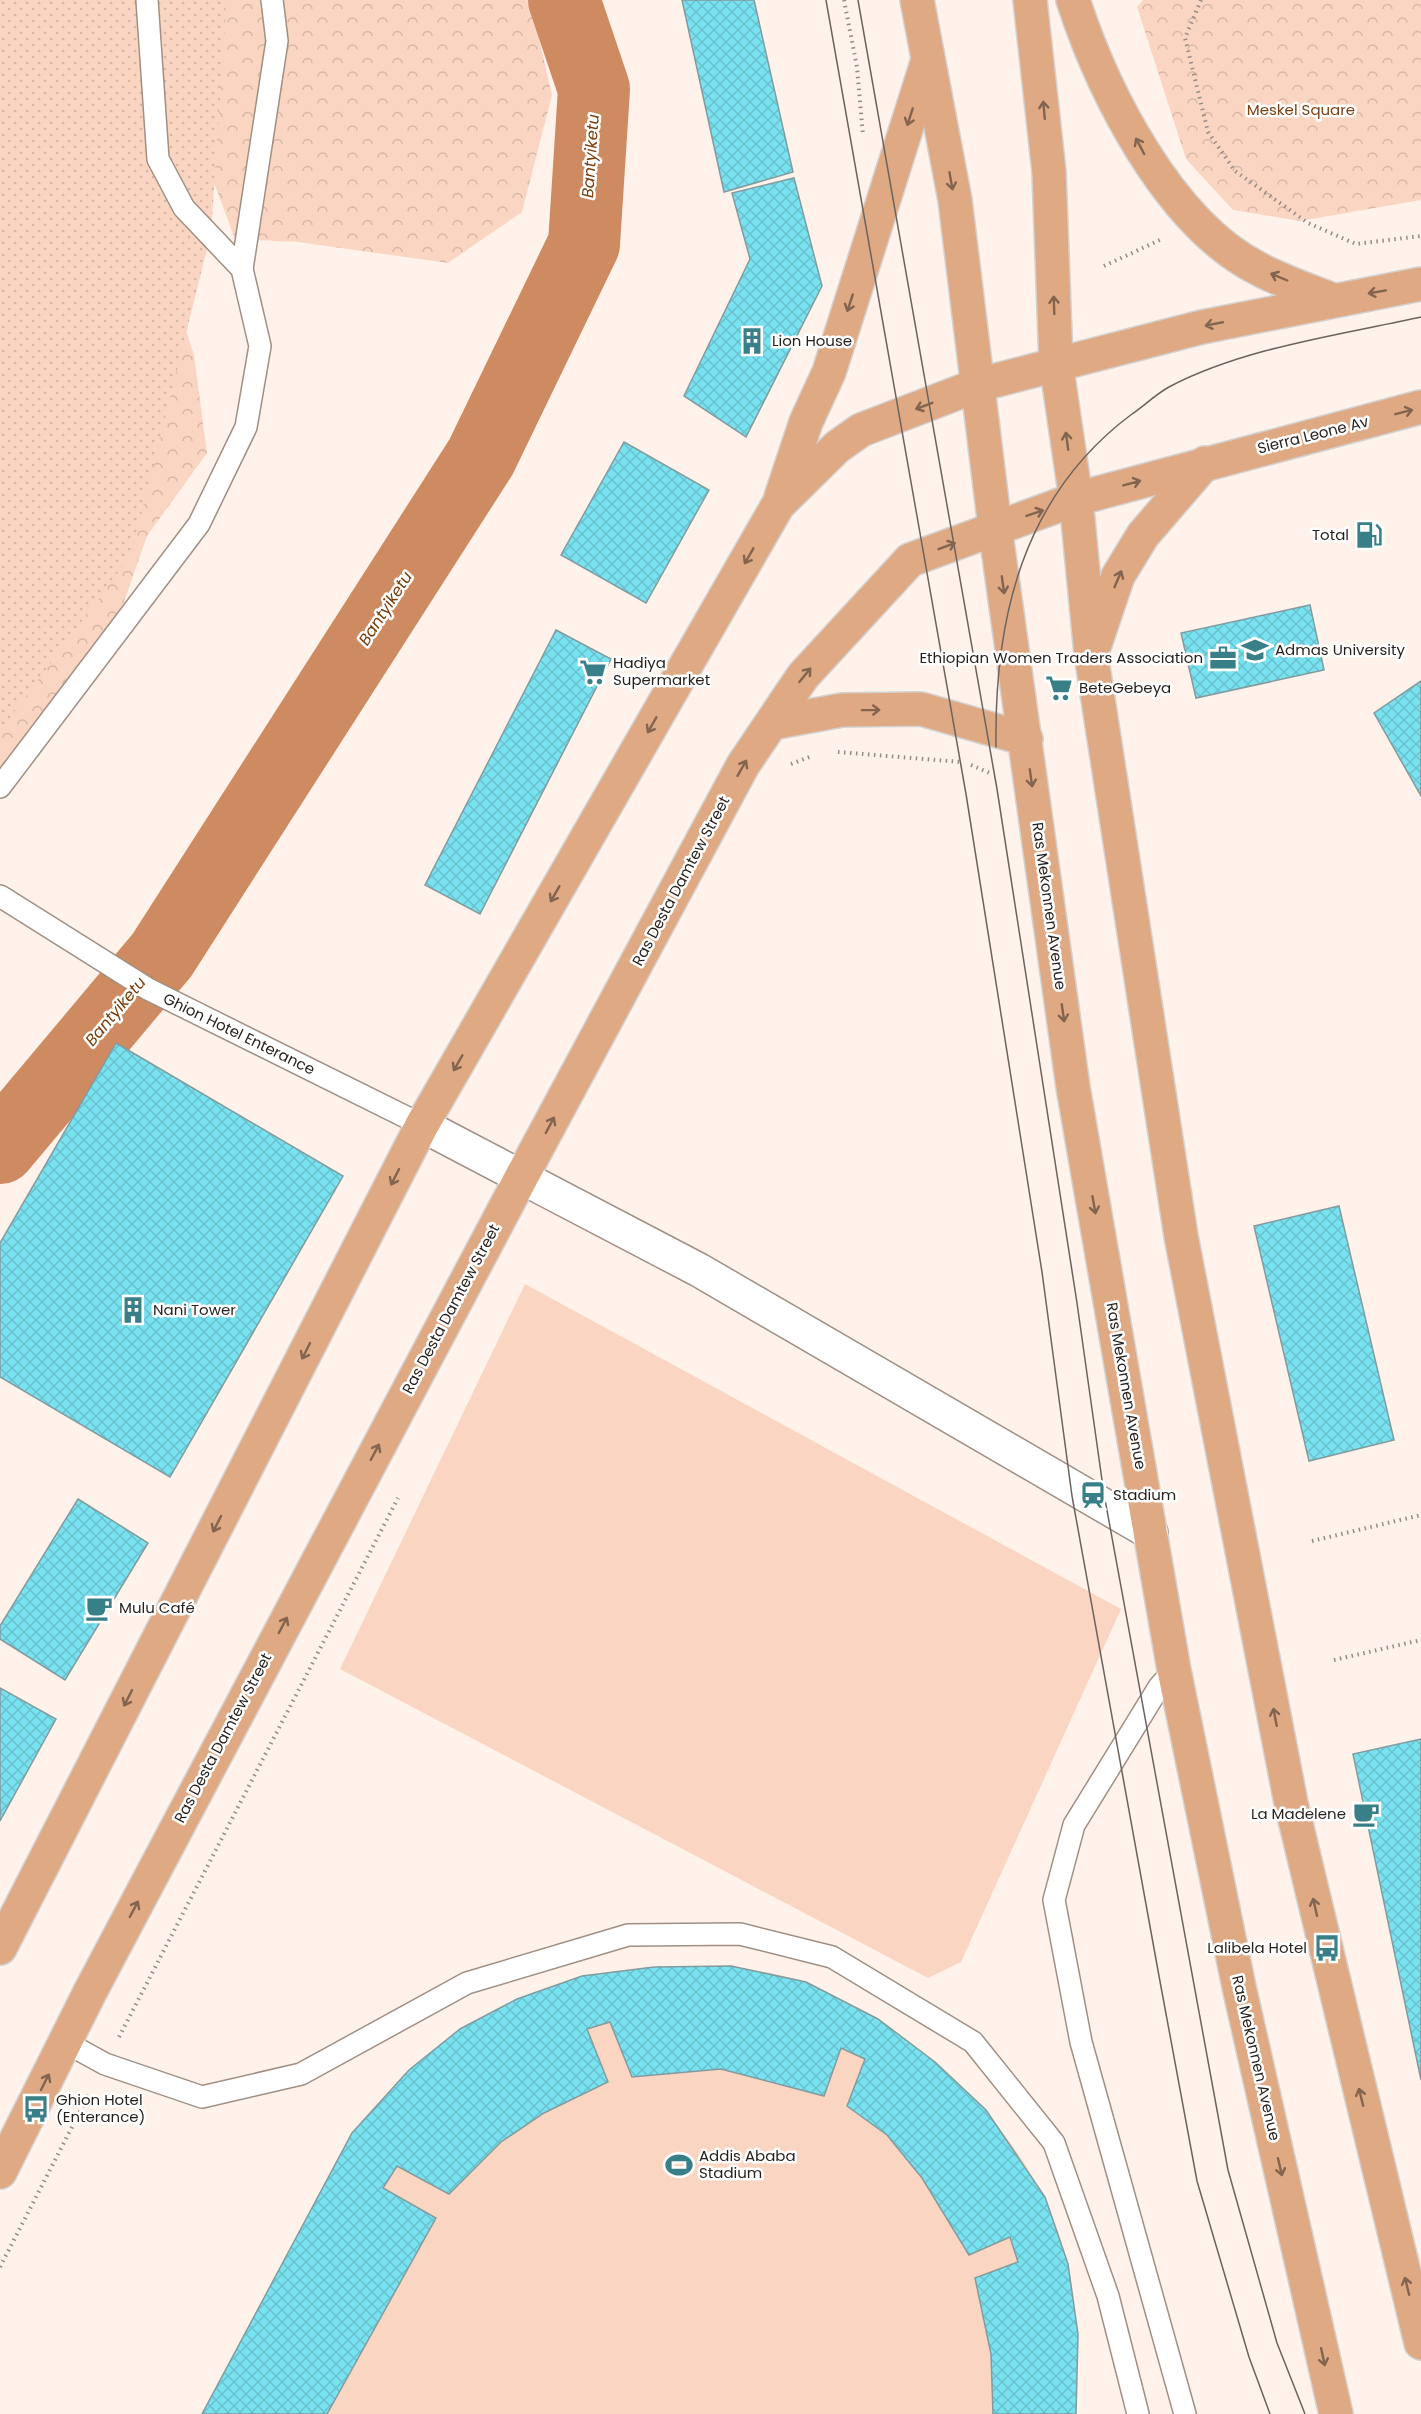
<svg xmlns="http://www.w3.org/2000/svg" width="1421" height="2414" font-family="Poppins,sans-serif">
  <defs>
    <pattern id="forest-crowns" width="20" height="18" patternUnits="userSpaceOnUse" patternTransform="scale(1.5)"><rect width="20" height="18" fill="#fad6c2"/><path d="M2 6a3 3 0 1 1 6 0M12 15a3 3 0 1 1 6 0" fill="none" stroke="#d6b7a6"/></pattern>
    <pattern id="garden-dots" width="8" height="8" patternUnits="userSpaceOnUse" patternTransform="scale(1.5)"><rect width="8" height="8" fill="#fad6c2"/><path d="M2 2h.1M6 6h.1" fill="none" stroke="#d6b7a6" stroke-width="1.8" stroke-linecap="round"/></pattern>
    <pattern id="building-cross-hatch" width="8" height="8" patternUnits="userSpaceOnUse" patternTransform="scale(1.5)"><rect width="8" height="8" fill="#79e2f0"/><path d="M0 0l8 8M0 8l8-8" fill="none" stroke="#68c1cd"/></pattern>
  </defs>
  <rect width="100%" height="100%" fill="#fef2ea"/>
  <g fill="#fad6c2">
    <path d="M525 1284 1121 1609 961 1962 928 1978 340 1669Z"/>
    <path d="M731 1966C755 1971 783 1974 806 1982 819 1987 831 1995 843 2001 944 2053 1042 2151 1068 2265 1079 2315 1077 2364 1076 2414H202L352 2133 409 2070 460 2029 517 1999 582 1976 654 1967Z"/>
  </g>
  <g fill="url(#forest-crowns)">
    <path d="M162 0H530L552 95 522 212 448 263 298 242 235 239 157 30Z"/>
    <path d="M1143 0H1421V200L1300 221 1233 210 1186 159 1137 7Z"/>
    <path d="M165 266 194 355 207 453 147 536 97 679 18 766 0 772V309Z"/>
  </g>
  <path fill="url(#garden-dots)" d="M0 0H223L226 10 211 233 131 555 0 731Z"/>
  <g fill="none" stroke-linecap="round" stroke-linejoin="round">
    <path stroke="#ce8b61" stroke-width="72" d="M0 1148 162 955 481 457 584 244 594 89 564 0"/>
  </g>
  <g fill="url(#building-cross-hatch)" stroke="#839b9e" stroke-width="1.5">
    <path d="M682 0H754L793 172 724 192Z"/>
    <path d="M794 178 822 286 746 437 684 396 750 259 732 193Z"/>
    <path d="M624 442 709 490 646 603 561 555Z"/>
    <path d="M1310 605 1324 670 1196 698 1181 633Z"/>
    <path d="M556 630 611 659 480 914 425 885Z"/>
    <path d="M1421 681V796L1374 713Z"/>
    <path d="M116 1043 343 1176 170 1477 0 1377V1243Z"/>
    <path d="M1339 1206 1394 1440 1309 1461 1254 1226Z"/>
    <path d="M78 1499 148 1543 65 1680 0 1639V1626Z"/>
    <path d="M0 1688 56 1719 0 1821Z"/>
    <path d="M1421 1739V2080L1353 1754Z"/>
    <path d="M731 1966 806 1982 878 2019 935 2062 986 2110 1045 2197 1068 2264 1078 2334 1076 2414H993L991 2354 975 2278 1018 2262 1010 2237 969 2255 922 2178 887 2135 847 2106 865 2059 841 2048 824 2096 721 2069 632 2077 610 2022 587 2029 608 2082 544 2113 501 2142 449 2194 397 2166 383 2188 436 2218 327 2414H202L352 2133 409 2070 460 2029 517 1999 582 1976 654 1967Z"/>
  </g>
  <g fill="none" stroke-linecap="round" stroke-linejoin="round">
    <defs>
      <g id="lane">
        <path d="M242 269 277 41 272 0"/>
        <path d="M0 787 199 524 246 427 260 346 242 269 184 208 158 159 147 0"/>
        <path d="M0 896 148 989 422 1125"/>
        <path d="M1174 1670 1159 1687 1074 1825 1054 1900 1081 2042 1185 2414"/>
        <path d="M65 2042 105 2064 202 2097 301 2074 467 1983 628 1935 740 1934 832 1957 973 2042 1054 2143 1108 2296 1138 2414"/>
      </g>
      <path id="street" d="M422 1125 699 1270 1151 1533"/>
      <g id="primary">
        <path d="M917 0 955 200 995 527 1073 1087 1174 1670 1239 1987 1336 2414"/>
        <path d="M1030 0 1049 172 1056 363 1076 499 1091 654 1181 1236 1291 1803 1421 2343"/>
        <path d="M1073 0C1103 92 1168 222 1257 268 1281 281 1308 290 1333 300"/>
        <path d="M781 497 806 422 829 372 927 63"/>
        <path d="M1095 644 1118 576 1143 535 1205 463"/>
        <path d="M772 723 842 710 921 709 1026 739"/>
        <path d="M0 1948 422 1125 778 505 837 447 861 430 978 385 1202 327 1421 284"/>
        <path d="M0 2172 90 1992 522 1176 743 765 803 676 910 560 1076 499 1421 407"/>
      </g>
    </defs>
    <use href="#lane" stroke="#a18f84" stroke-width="24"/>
    <use href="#street" stroke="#a18f84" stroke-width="36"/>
    <use href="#primary" stroke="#d4d2d1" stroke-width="36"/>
    <g stroke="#958c86" stroke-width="4" stroke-dasharray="1.5 4.5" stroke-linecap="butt">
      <path d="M844 0 857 67 863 136"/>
      <path d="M1201 0 1185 38 1208 132 1235 171 1308 223 1356 244 1421 236"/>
      <path d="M1104 266 1162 239"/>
      <path d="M838 752 961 762"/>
      <path d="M791 764 812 756"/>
      <path d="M971 765 992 774"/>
      <path d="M1312 1541 1421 1515"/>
      <path d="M1334 1660 1421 1640"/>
      <path d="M119 2037 398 1498"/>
      <path d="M0 2267 90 2092"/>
    </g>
    <use href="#lane" stroke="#fff" stroke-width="21"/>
    <use href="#street" stroke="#fff" stroke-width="33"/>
    <use href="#primary" stroke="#dfa983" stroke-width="33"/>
    <g stroke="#6b635e" stroke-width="1.5">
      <path d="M826 0 966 794 1042 1272 1072 1496 1159 1976 1197 2181 1249 2357 1270 2414"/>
      <path d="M858 0 997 789 1077 1303 1104 1494 1228 2170 1277 2343 1305 2414"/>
      <path d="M996 747C994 618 1023 495 1132 414 1144 406 1156 394 1169 387 1243 348 1339 335 1421 317"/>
    </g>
  </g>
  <defs><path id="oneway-shaft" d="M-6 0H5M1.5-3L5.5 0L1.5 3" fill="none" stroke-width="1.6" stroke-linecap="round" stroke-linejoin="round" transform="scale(1.5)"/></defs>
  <g stroke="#82644f">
    <use href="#oneway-shaft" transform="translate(1044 110) rotate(-95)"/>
    <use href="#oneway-shaft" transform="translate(910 117) rotate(108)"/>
    <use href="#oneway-shaft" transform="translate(1140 146) rotate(-118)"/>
    <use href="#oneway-shaft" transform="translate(951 181) rotate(80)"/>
    <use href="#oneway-shaft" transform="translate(1279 277) rotate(-157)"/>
    <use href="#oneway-shaft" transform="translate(1377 292) rotate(170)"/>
    <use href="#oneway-shaft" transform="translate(850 303) rotate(108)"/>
    <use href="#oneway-shaft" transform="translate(1054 305) rotate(-92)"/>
    <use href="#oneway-shaft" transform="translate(1214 324) rotate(169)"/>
    <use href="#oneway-shaft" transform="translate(924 406) rotate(159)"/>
    <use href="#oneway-shaft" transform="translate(1404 412) rotate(-14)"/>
    <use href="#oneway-shaft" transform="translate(1067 441) rotate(-98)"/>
    <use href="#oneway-shaft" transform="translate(1132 483) rotate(-15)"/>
    <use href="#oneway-shaft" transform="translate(1035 513) rotate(-19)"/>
    <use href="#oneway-shaft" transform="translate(947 546) rotate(-21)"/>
    <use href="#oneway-shaft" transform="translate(749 556) rotate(120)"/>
    <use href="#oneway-shaft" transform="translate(1118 579) rotate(-67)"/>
    <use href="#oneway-shaft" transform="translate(1003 585) rotate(82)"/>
    <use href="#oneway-shaft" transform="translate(805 675) rotate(-51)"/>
    <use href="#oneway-shaft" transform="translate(871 710) rotate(-1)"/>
    <use href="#oneway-shaft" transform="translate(652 725) rotate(120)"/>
    <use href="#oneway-shaft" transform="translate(742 768) rotate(-60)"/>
    <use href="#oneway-shaft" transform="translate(1031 778) rotate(82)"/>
    <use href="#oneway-shaft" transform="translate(555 894) rotate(120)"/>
    <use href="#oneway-shaft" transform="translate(1063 1013) rotate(82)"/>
    <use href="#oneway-shaft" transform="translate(458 1063) rotate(120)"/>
    <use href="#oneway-shaft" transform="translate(550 1125) rotate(-62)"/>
    <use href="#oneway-shaft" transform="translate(395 1177) rotate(117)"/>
    <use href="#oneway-shaft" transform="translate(1094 1205) rotate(80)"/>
    <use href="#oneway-shaft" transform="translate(306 1351) rotate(117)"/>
    <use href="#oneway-shaft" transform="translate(375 1452) rotate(-62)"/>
    <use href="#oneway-shaft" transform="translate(217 1524) rotate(117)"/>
    <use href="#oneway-shaft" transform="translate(283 1625) rotate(-62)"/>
    <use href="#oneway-shaft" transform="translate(128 1698) rotate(117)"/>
    <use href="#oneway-shaft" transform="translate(1275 1717) rotate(-101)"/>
    <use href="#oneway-shaft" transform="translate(1315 1907) rotate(-103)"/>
    <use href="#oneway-shaft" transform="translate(134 1909) rotate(-62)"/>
    <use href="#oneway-shaft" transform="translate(45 2082) rotate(-63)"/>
    <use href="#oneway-shaft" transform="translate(1361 2097) rotate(-104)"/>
    <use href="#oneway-shaft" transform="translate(1280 2167) rotate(77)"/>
    <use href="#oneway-shaft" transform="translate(1407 2286) rotate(-104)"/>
    <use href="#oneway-shaft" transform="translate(1323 2357) rotate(78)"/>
  </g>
  <defs>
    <symbol id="building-bare" viewBox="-9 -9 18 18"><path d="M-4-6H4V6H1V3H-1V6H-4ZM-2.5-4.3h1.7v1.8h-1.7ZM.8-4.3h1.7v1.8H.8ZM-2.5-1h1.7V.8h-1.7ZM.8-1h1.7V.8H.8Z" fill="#387f88" stroke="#fff" stroke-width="2.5" paint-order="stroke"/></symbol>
    <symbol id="fuel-bare" viewBox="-9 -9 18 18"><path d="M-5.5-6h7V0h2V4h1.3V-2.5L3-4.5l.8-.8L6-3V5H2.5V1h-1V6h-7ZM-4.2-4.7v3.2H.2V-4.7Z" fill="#387f88" stroke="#fff" stroke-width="2.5" paint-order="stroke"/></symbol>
    <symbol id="university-bare" viewBox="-9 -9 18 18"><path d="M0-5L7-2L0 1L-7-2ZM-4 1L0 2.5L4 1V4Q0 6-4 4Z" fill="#387f88" stroke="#fff" stroke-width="2.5" paint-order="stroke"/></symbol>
    <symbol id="office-bare" viewBox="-9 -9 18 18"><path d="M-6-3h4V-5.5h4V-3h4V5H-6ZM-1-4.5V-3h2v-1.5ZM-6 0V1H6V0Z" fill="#387f88" stroke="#fff" stroke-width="2.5" paint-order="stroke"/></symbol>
    <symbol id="supermarket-bare" viewBox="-9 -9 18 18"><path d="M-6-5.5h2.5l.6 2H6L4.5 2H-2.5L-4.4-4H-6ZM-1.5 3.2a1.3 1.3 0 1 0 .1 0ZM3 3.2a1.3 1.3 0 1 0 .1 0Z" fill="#387f88" stroke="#fff" stroke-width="2.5" paint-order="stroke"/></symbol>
    <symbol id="station-bare" viewBox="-9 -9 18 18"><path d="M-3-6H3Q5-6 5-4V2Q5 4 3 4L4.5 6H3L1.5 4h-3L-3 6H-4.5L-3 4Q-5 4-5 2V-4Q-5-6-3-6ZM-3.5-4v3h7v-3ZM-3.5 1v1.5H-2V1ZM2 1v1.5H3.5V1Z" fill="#387f88" stroke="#fff" stroke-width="2.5" paint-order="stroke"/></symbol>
    <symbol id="cafe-bare" viewBox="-9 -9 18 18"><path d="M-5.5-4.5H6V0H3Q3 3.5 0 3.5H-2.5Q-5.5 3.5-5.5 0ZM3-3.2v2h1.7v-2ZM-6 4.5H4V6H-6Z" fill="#387f88" stroke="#fff" stroke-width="2.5" paint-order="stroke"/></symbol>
    <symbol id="bus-bare" viewBox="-9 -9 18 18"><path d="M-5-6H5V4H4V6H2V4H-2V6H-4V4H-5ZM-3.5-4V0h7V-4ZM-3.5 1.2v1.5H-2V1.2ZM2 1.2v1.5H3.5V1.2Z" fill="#387f88" stroke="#fff" stroke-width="2.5" paint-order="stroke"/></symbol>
    <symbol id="stadium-bare" viewBox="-9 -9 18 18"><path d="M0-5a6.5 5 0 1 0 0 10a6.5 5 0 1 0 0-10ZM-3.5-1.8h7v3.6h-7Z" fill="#387f88" stroke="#fff" stroke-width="2.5" paint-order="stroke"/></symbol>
  </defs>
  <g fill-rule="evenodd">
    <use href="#building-bare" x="733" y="322" width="38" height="38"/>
    <use href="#fuel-bare" x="1350" y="516" width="38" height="38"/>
    <use href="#university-bare" x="1236" y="631" width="38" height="38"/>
    <use href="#office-bare" x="1204" y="639" width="38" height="38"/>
    <use href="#supermarket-bare" x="574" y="653" width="38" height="38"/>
    <use href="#supermarket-bare" x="1040" y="669" width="38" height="38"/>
    <use href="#building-bare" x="114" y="1291" width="38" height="38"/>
    <use href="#station-bare" x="1074" y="1476" width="38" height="38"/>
    <use href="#cafe-bare" x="80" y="1589" width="38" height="38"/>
    <use href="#cafe-bare" x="1347" y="1795" width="38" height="38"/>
    <use href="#bus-bare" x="1308" y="1929" width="38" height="38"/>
    <use href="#bus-bare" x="17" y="2090" width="38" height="38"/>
    <use href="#stadium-bare" x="660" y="2146" width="38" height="38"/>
  </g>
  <g text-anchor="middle" stroke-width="5" stroke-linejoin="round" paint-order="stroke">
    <g font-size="15" fill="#7e4010" stroke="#fff">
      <text x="1301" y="115">Meskel Square</text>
    </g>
    <g font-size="15" fill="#261f1b" stroke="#fff" text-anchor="start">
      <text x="772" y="346">Lion House</text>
      <text x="1349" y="540" text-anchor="end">Total</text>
      <text x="1275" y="655">Admas University</text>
      <text x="1203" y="663" text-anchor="end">Ethiopian Women Traders Association</text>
      <text x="613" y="668">Hadiya<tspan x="613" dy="17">Supermarket</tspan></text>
      <text x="1079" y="693">BeteGebeya</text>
      <text x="153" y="1315">Nani Tower</text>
      <text x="1113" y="1500">Stadium</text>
      <text x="119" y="1613">Mulu Café</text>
      <text x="1346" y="1819" text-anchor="end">La Madelene</text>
      <text x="1307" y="1953" text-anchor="end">Lalibela Hotel</text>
      <text x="56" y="2105">Ghion Hotel<tspan x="56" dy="17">(Enterance)</tspan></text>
      <text x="699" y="2161">Addis Ababa<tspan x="699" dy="17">Stadium</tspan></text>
    </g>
    <g font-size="15" fill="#261f1b" stroke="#fff">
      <text transform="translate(1313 435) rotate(-14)" y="5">Sierra Leone Av</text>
      <text transform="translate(681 881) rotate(-62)" y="5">Ras Desta Damtew Street</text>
      <text transform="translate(1049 906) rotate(82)" y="5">Ras Mekonnen Avenue</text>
      <text transform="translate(239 1034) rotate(26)" y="5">Ghion Hotel Enterance</text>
      <text transform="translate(451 1309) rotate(-62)" y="5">Ras Desta Damtew Street</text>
      <text transform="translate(1126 1386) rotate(80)" y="5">Ras Mekonnen Avenue</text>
      <text transform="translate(223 1738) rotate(-62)" y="5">Ras Desta Damtew Street</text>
      <text transform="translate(1256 2058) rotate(77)" y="5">Ras Mekonnen Avenue</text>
    </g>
    <g font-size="16" font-style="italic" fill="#793b08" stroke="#fff">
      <text transform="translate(590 156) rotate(-86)" y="6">Bantyiketu</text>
      <text transform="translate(385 608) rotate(-57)" y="6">Bantyiketu</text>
      <text transform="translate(115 1011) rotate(-50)" y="6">Bantyiketu</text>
    </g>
  </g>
</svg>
